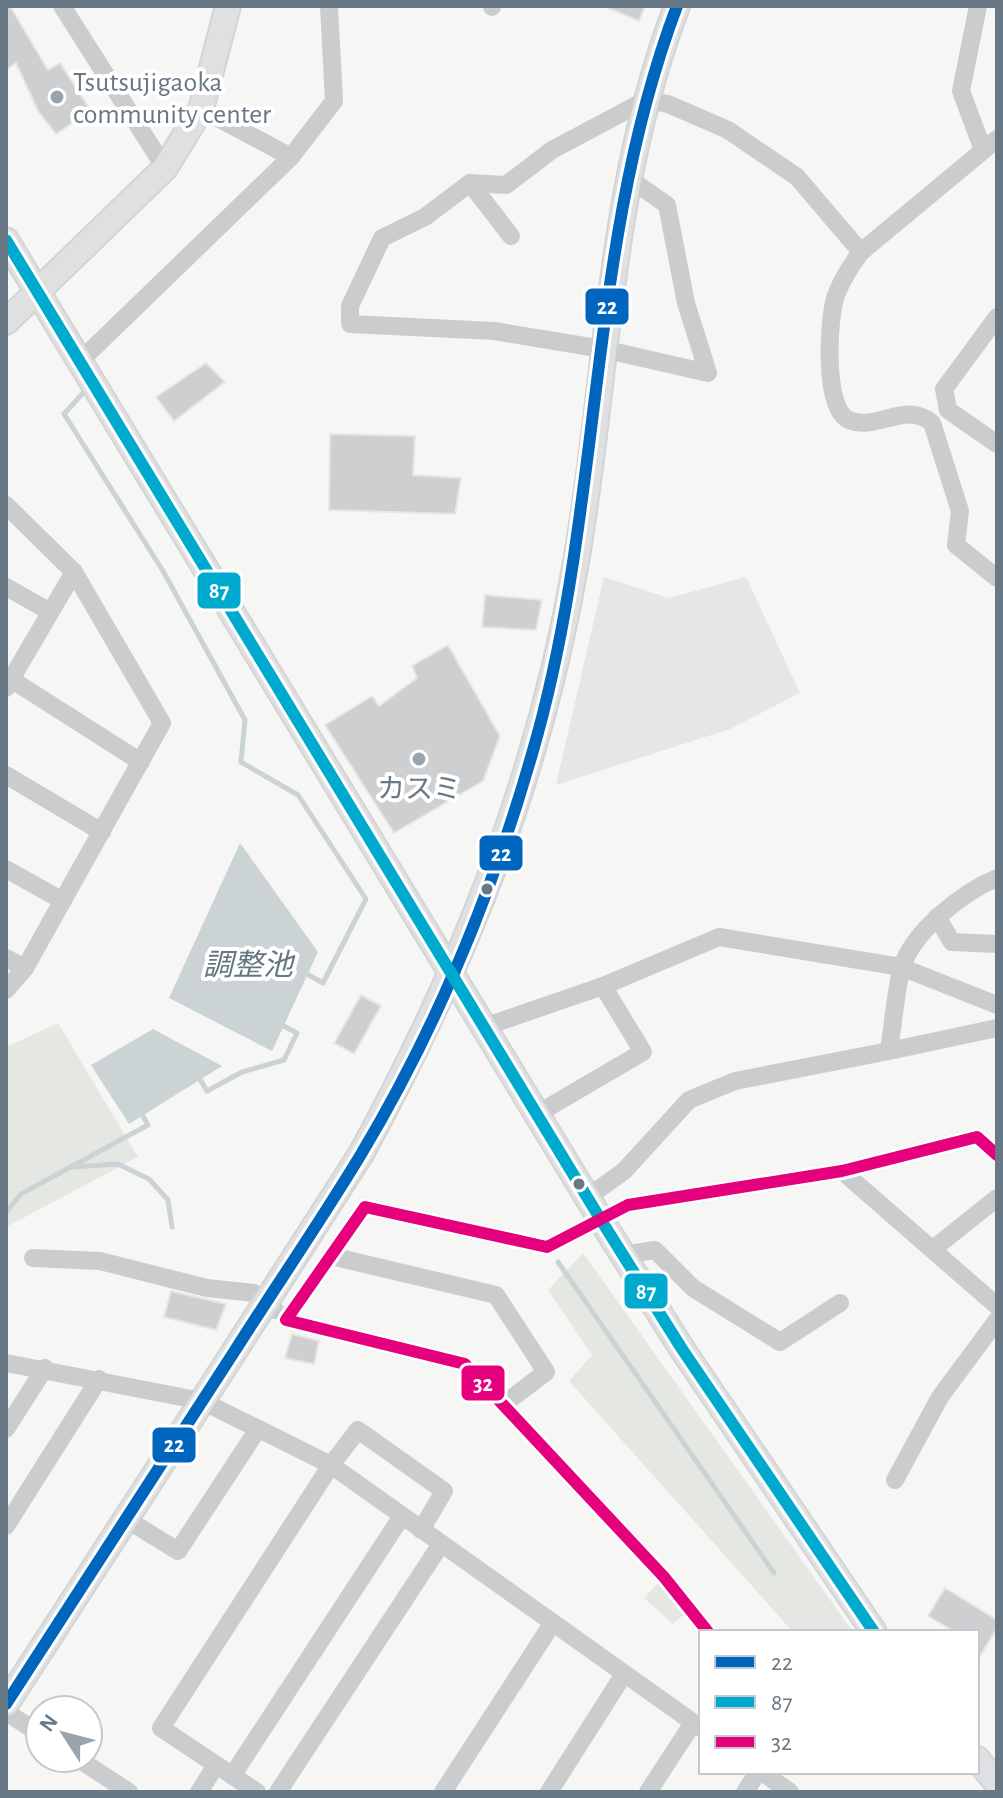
<svg xmlns="http://www.w3.org/2000/svg" width="1003" height="1798" font-family="'Alegreya Sans','Noto Sans JP',sans-serif">
  <rect width="100%" height="100%" fill="#f6f6f5"/>
  <path fill="#e5e6e6" d="M604 577 669 598 746 577 800 693 730 729 556 785Z"/>
  <g fill="#e5e8e2">
    <path d="M58 1023 138 1157 6 1227V1047Z"/>
    <path d="M583 1253 853 1632H793L569 1381 592 1355 548 1290Z"/>
    <path d="M664 1577 690 1609 673 1624 644 1598Z"/>
  </g>
  <g fill="#cbd3d5">
    <path d="M240 843 318 952 272 1051 169 998Z"/>
    <path d="M153 1029 222 1066 129 1124 91 1065Z"/>
  </g>
  <g fill="none" stroke-linecap="round" stroke-linejoin="round">
    <g stroke="#cbd3d5" stroke-width="5">
      <path d="M83 393 64 414 163 571 245 720 241 762 298 795 366 899 323 983 305 973"/>
      <path d="M197 1074 207 1091 242 1072 284 1060 297 1033 280 1024"/>
      <path d="M73 1167 118 1164 149 1179 168 1200 172 1227"/>
      <path d="M6 1212 21 1194 148 1125 140 1111"/>
      <path d="M558 1262 774 1573"/>
    </g>
  </g>
  <g fill="#cdcfd0" stroke="#e6e6e5" stroke-width="2">
    <path d="M6 6H10L48 70 60 63 91 111 56 134 38 111 16 63 6 70Z"/>
    <path d="M603 6H645L639 21Z"/>
    <path d="M206 363 225 382 174 421 156 397Z"/>
    <path d="M330 434 415 436 413 475 461 478 455 514 329 510Z"/>
    <path d="M485 595 542 600 536 630 482 627Z"/>
    <path d="M448 645 500 736 483 781 394 833 325 725 372 696 379 706 417 678 412 666Z"/>
    <path d="M361 995 381 1006 354 1054 334 1043Z"/>
    <path d="M171 1291 226 1304 216 1330 164 1317Z"/>
    <path d="M292 1334 319 1341 314 1364 285 1358Z"/>
    <path d="M945 1588 997 1620V1628L977 1661V1632H955L928 1616Z"/>
  </g>
  <g fill="none" stroke-linecap="round" stroke-linejoin="round">
    <defs>
      <g id="secondary">
        <path d="M6 240 601 1220 682 1349 874 1632"/>
        <path d="M6 322 165 168 201 109 228 6"/>
        <path d="M361 1154C465 963 539 778 576 562 609 371 607 191 677 6"/>
        <path d="M6 1704 212 1386"/>
        <path d="M977 1759 997 1783"/>
      </g>
    </defs>
    <use href="#secondary" stroke="#d3d4d5" stroke-width="28"/>
    <g stroke="#cbcccd" stroke-width="18">
      <path d="M62 6 165 168"/>
      <path d="M978 6 961 91 983 150"/>
      <path d="M492 7V6"/>
      <path d="M201 109 291 157"/>
      <path d="M997 139 861 252C851 265 842 280 836 295 828 317 823 410 849 420 877 432 905 400 932 423L960 511 956 545 997 578"/>
      <path d="M470 183 506 185 552 150 646 100 668 104 728 130 797 177 861 252"/>
      <path d="M511 236 470 183 425 217 382 238 350 306V324L494 331 603 349 708 373 686 303 667 205 627 177"/>
      <path d="M997 317 944 389 948 410 997 444"/>
      <path d="M79 362 291 157 334 101 329 6"/>
      <path d="M6 505 74 572 162 723 25 968 6 990"/>
      <path d="M6 587 49 611"/>
      <path d="M6 676 141 762"/>
      <path d="M6 688 74 572"/>
      <path d="M6 775 102 832"/>
      <path d="M6 869 63 901"/>
      <path d="M997 878C963 892 910 933 901 971 895 997 893 1025 889 1051L997 1028"/>
      <path d="M937 917 952 942 997 944"/>
      <path d="M6 958 25 968"/>
      <path d="M484 1027 603 986 719 937 901 967 997 1005"/>
      <path d="M537 1114 643 1052 603 986"/>
      <path d="M842 1171 997 1306"/>
      <path d="M588 1197 624 1171 689 1100 735 1081 889 1051"/>
      <path d="M933 1249 997 1198"/>
      <path d="M623 1255 655 1250 693 1288 780 1342 840 1303"/>
      <path d="M331 1256 496 1295 546 1372 504 1404"/>
      <path d="M33 1258 100 1261 207 1288 254 1293 275 1310"/>
      <path d="M6 1363 202 1401 331 1465 701 1728"/>
      <path d="M6 1429 45 1368"/>
      <path d="M895 1480 940 1397 997 1320"/>
      <path d="M126 1519 178 1551 258 1429"/>
      <path d="M6 1526 99 1379"/>
      <path d="M708 1632 664 1577 465 1364 286 1320 365 1207 547 1247 628 1205 842 1171 977 1137 997 1155"/>
      <path d="M6 1712 40 1734"/>
      <path d="M77 1758 129 1792"/>
      <path d="M762 1772 790 1792"/>
      <path d="M232 1776 402 1516"/>
      <path d="M199 1792 216 1765"/>
      <path d="M257 1792 161 1728 331 1465 358 1430 444 1491 421 1530"/>
      <path d="M278 1792 441 1544"/>
      <path d="M443 1792 552 1624"/>
      <path d="M549 1792 624 1674"/>
      <path d="M648 1792 693 1723"/>
      <path d="M745 1792 758 1772"/>
    </g>
    <use href="#secondary" stroke="#dfe0e1" stroke-width="24"/>
    <defs>
      <path id="secondary-bridge" d="M212 1386 361 1154"/>
    </defs>
    <use href="#secondary-bridge" stroke="#d3d4d5" stroke-width="28" stroke-linecap="butt"/>
    <use href="#secondary-bridge" stroke="#dfe0e1" stroke-width="24"/>
    <defs>
      <path id="bus-1" d="M6 1704C82 1586 159 1469 234 1352 276 1286 320 1222 360 1156 435 1031 492 894 532 754 604 509 586 246 677 6"/>
      <path id="bus-2" d="M6 240 601 1220 682 1349 874 1632"/>
      <path id="bus-3" d="M708 1632 664 1577 465 1364 286 1320 365 1207 547 1247 628 1205 842 1171 977 1137 997 1155"/>
    </defs>
    <use href="#bus-1" stroke="#fff" stroke-width="18"/>
    <use href="#bus-2" stroke="#fff" stroke-width="18"/>
    <use href="#bus-3" stroke="#fff" stroke-width="18"/>
    <use href="#bus-1" stroke="#0065bd" stroke-width="12"/>
    <use href="#bus-2" stroke="#00a9ce" stroke-width="12"/>
    <use href="#bus-3" stroke="#e5007d" stroke-width="12"/>
  </g>
  <g fill="#9aa4ac" stroke="#fff" stroke-width="3">
    <circle cx="57" cy="97" r="8"/>
    <circle cx="419" cy="759" r="8"/>
  </g>
  <g fill="#687884" stroke="#fff" stroke-width="3">
    <circle cx="487" cy="889" r="7"/>
    <circle cx="579" cy="1184" r="7"/>
  </g>
  <g text-anchor="middle" stroke-width="8" stroke-linejoin="round" paint-order="stroke">
    <g font-size="28" fill="#687884" stroke="#fff" text-anchor="start">
      <text x="73" y="91">Tsutsujigaoka<tspan x="73" dy="32">community center</tspan></text>
      <text x="419" y="798" text-anchor="middle">カスミ</text>
    </g>
    <g font-size="30" font-style="italic" fill="#63797f" stroke="#fff">
      <text x="248" y="975">調整池</text>
    </g>
  </g>
  <g stroke="#fff" stroke-width="3">
    <rect x="584" y="287" width="46" height="39" rx="8" fill="#0065bd"/>
    <rect x="196" y="571" width="46" height="39" rx="8" fill="#00a9ce"/>
    <rect x="478" y="834" width="46" height="38" rx="8" fill="#0065bd"/>
    <rect x="623" y="1272" width="46" height="38" rx="8" fill="#00a9ce"/>
    <rect x="460" y="1364" width="46" height="38" rx="8" fill="#e5007d"/>
    <rect x="151" y="1426" width="46" height="38" rx="8" fill="#0065bd"/>
  </g>
  <g font-size="22" text-anchor="middle" font-weight="bold" fill="#fff">
    <text x="607" y="314">22</text>
    <text x="219" y="598">87</text>
    <text x="501" y="861">22</text>
    <text x="646" y="1299">87</text>
    <text x="483" y="1391">32</text>
    <text x="174" y="1452">22</text>
  </g>
  <rect width="1003" height="1798" fill="none" stroke="#687884" stroke-width="16"/>
  <rect x="699" y="1630" width="280" height="144" fill="#ffffff" stroke="#c3c9ce" stroke-width="2"/>
  <rect x="715" y="1656" width="40" height="12" fill="#0065bd" stroke="#c3c9ce" stroke-width="2"/>
  <text x="771" y="1670" font-size="24" fill="#687884">22</text>
  <rect x="715" y="1696" width="40" height="12" fill="#00a9ce" stroke="#c3c9ce" stroke-width="2"/>
  <text x="771" y="1710" font-size="24" fill="#687884">87</text>
  <rect x="715" y="1736" width="40" height="12" fill="#e5007d" stroke="#c3c9ce" stroke-width="2"/>
  <text x="771" y="1750" font-size="24" fill="#687884">32</text>
  <g transform="translate(64 1734) rotate(306)"><circle r="38" fill="#ffffff" stroke="#c3c9ce" stroke-width="2"/>
  <path d="M0-6L14 30L0 20L-14 30Z" fill="#9aa4ac"/>
  <text y="-12" font-size="22" font-weight="bold" text-anchor="middle" fill="#687884">N</text>
  </g>
</svg>
